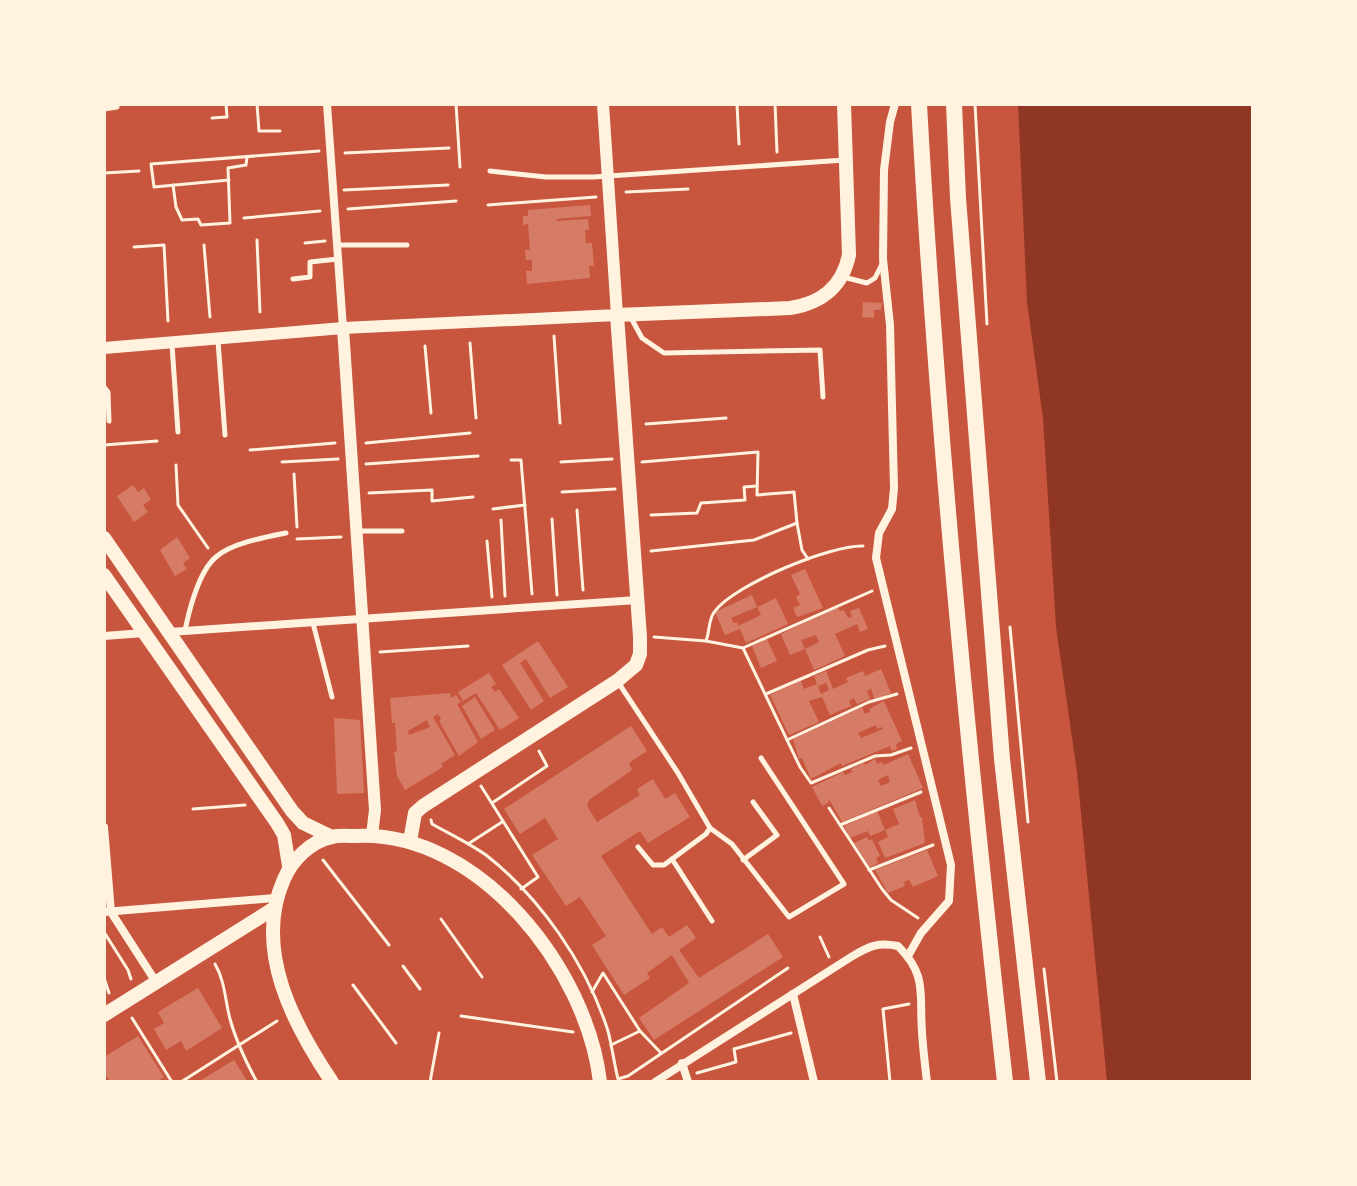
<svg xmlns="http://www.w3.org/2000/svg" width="1357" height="1186" font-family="'DM Sans',sans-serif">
  <rect width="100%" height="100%" fill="#c8553d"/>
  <path fill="#8f3625" d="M1018 104H1253V1082H1107L1077 772 1056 627 1043 418 1027 302Z"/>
  <g fill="#d67c66" fill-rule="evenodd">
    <path d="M590 205 591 216 556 219 557 221 588 219 589 230H585L586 243H592L594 266H589L590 278 527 284 526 271H532V260H526L525 250H530L528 224 523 225V216H528V210Z"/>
    <path d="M863 302 882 303 881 310H874V318L862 317Z"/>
    <path d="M133 485 138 492 144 488 151 500 143 505 148 512 134 522 117 496Z"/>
    <path d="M177 537 190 558 183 563 187 569 175 576 160 550Z"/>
    <path d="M805 569 823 608 797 617 793 608 800 605 796 597 800 594 791 575Z"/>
    <path d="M752 595 757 607 731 618 734 623 737 622 738 626 761 615 757 607 776 598 788 624 746 643 740 629 725 635 715 612Z"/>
    <path d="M837 607 840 611 844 610 848 618 852 617 850 611 859 608 868 629 860 632 857 624 835 634 845 656 814 670 805 649 790 655 781 634ZM816 635 819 642 805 649 801 640Z"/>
    <path d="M767 639 777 661 761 668 752 646Z"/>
    <path d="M538 641 568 687 550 698 526 659 520 663 544 701 531 710 502 665Z"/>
    <path d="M881 669 891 693 875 700 871 689 867 691 870 699 857 704 854 698 849 701 851 706 830 715 822 697 809 701 819 722 789 735 770 695 801 681 804 689 817 684 814 676 826 671 833 689 848 682 846 678 863 671 865 676ZM826 683 829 690 821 694 818 686Z"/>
    <path d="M489 673 496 684 491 687 495 692 499 689 519 718 500 730 476 693 463 701 458 692Z"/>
    <path d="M450 693 451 698 456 695 461 702 457 704 478 742 459 756 439 721 441 719 438 714 433 717 455 755 441 764 443 767 405 790 397 776 394 752 397 751 395 723H392L390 698ZM427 720 430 727 409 735 408 731Z"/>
    <path d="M475 697 495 730 481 739 462 706Z"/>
    <path d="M884 701 902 741 896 744 897 749 892 751 890 746 842 766 841 763 811 779 802 758 799 759 793 739 862 707 865 714 870 712 869 709ZM876 725 877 729 882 727 883 729 861 738 858 733Z"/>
    <path d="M334 718 360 720 364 793 337 794Z"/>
    <path d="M631 726 647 751 629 763 632 770 589 800 587 806 597 822 640 795 637 789 653 779 665 799 675 793 690 817 648 843 640 831 601 856 652 934 662 927 669 937 687 925 696 938 679 950 699 978 768 934 783 957 654 1040 639 1018 689 983 672 955 647 973 650 978 624 995 592 945 606 936 580 897 566 906 532 855 558 839 545 818 520 834 504 809Z"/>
    <path d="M908 754 923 788 842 822 829 799 828 803 822 806 812 787 843 772 845 775 852 772 851 769 864 763 865 765 875 759 877 764 882 762 884 765ZM888 775 890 782 881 786 878 780Z"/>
    <path d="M915 800 920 817H922L925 843 885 858 878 842 888 837 885 830 899 824 893 809Z"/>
    <path d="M877 811 885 830 870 836 868 831 850 838 844 826Z"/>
    <path d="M867 837 869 841 872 839 880 856 876 858 878 863 870 867 854 843Z"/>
    <path d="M927 850 938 876 913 887 909 880 904 882 905 886 888 893 875 870Z"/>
    <path d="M198 988 222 1028 186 1051 181 1041 166 1050 154 1029 164 1023 158 1012Z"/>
    <path d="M138 1036 164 1077 156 1082H110L104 1072V1057Z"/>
    <path d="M234 1060 248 1082H198Z"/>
  </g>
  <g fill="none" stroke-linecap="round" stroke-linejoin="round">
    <g stroke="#fff3e0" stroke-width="3">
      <path d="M257 104 259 131H280"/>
      <path d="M456 104 460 167"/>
      <path d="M737 104 739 144"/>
      <path d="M775 104 777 152"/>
      <path d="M975 104 987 324"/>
      <path d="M212 118 227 117 226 104"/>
      <path d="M345 153 449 148"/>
      <path d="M104 173 139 171"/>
      <path d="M229 180 154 187 151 164 319 151"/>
      <path d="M173 185 176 207 182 220 198 219 201 225 230 223 228 168 246 165 247 157"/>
      <path d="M344 190 448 185"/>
      <path d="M626 192 688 189"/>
      <path d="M488 205 596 197"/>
      <path d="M348 209 456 201"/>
      <path d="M244 218 320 211"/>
      <path d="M257 240 260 312"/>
      <path d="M305 243 325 241"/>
      <path d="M204 245 210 317"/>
      <path d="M134 247 164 245 168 321"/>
      <path d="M554 336 560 423"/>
      <path d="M470 343 476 418"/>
      <path d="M425 346 431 413"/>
      <path d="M646 424 726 418"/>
      <path d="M366 443 470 433"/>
      <path d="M104 445 157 441"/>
      <path d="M250 450 335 443"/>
      <path d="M511 460H521L532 594"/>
      <path d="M282 462 338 459"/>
      <path d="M561 462 612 459"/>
      <path d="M642 462 758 452 757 495 794 492 797 523 754 540 651 551"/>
      <path d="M366 464 478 456"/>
      <path d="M176 465 178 505 208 548"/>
      <path d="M294 474 297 527"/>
      <path d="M562 492 615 489"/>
      <path d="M369 493 432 490V501L473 497"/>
      <path d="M493 509 525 505"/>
      <path d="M577 510 583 590"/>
      <path d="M651 515 697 513 701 503 745 500 744 487 757 486"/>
      <path d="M552 519 557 595"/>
      <path d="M501 520 505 596"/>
      <path d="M797 523 802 550 808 559"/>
      <path d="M297 539 341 537"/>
      <path d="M487 541 492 597"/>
      <path d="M1010 627 1028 822"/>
      <path d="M654 637 706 641C710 631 708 619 715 611 736 584 830 545 863 546"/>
      <path d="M706 641 743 648 800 767 811 783 875 756 891 755 911 748"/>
      <path d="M743 648 872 591"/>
      <path d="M380 652 468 646"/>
      <path d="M766 694 868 650 885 646"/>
      <path d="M787 740 869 702 897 694"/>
      <path d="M481 786 538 877 521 889"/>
      <path d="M492 803 547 766 539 751"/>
      <path d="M829 808 882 889 891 900 918 918"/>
      <path d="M193 809 245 805"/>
      <path d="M431 820 432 824C450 834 469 843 486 855 540 897 587 965 608 1031 612 1046 614 1063 618 1079L628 1076 788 968"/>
      <path d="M840 825 921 792"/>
      <path d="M468 844 502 822"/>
      <path d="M323 860 389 945"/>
      <path d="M869 870 933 845"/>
      <path d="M441 919 482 977"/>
      <path d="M104 932 128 970 131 979"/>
      <path d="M820 937 829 957"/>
      <path d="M215 964C225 981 225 1000 230 1019 236 1041 246 1062 257 1082"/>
      <path d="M403 966 420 989"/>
      <path d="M1044 969 1057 1082"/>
      <path d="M104 978 109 993"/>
      <path d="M353 985 396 1043"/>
      <path d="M592 992 603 973 640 1031 661 1053"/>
      <path d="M461 1016 573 1032"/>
      <path d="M132 1018 172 1082"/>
      <path d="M611 1045 640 1031"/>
      <path d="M697 1073 736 1062 734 1049 791 1033"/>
      <path d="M181 1082 277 1021"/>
      <path d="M430 1082 439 1033"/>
      <path d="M890 1082 883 1009 909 1004"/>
    </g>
    <g stroke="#fff3e0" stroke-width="5">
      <path d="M104 109 117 107"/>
      <path d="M490 171 546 177H594L845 160"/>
      <path d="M337 245H407"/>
      <path d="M843 277 867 283 875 278 882 264"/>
      <path d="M293 279 310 277V262L338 259"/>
      <path d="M630 316 642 338 664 353 820 350 823 397"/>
      <path d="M218 341 225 435"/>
      <path d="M172 345 178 432"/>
      <path d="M104 387 108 392 109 421"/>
      <path d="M359 531H402"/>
      <path d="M313 623 332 697"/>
      <path d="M185 631C189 610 199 571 216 557 232 543 266 537 286 533"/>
      <path d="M618 682 678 773 710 828 706 834 664 865H653L638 847"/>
      <path d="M710 828 732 844 789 917 844 884 761 758"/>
      <path d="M672 859 712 921"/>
      <path d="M743 860 777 835 753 802"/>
    </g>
    <g stroke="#fff3e0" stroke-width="8">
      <path d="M327 104 343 328"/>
      <path d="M895 104 890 122 884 170 883 259 890 325 894 488 892 509 879 533 876 558 951 865 949 901 921 933 908 956"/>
      <path d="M170 632 637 600"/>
      <path d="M104 636 144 633"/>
      <path d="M104 827 111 912 156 982"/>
      <path d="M104 912 275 898"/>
      <path d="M793 994 814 1082"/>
      <path d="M682 1063 688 1082"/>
      <path d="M655 1082 851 957C869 946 878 942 898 946 928 976 919 994 922 1032 923 1049 925 1065 927 1082"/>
    </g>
    <g stroke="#fff3e0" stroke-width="12">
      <path d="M343 328 375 810 372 835"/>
      <path d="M104 348 343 328 617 315 603 104"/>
    </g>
    <g stroke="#fff3e0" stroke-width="14">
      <path d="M104 538 292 811 303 823 332 837"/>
      <path d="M104 575 277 823 284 835 289 866"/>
      <path d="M410 841 415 813 423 806 617 681 636 665 640 654V637L617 315 790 308C821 303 842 288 849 255L844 104"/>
      <path d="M104 1015 273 909"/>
      <path d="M332 1082C293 1024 253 949 284 879 292 860 311 841 332 837 339 835 349 836 356 836 479 830 587 969 600 1082"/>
    </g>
    <g stroke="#fff3e0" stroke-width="16">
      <path d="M919 104C937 431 969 757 1005 1082"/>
      <path d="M954 104 958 198 1002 759 1038 1082"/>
    </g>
  </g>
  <rect width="1357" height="1186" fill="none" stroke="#fff3e0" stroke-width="212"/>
</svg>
